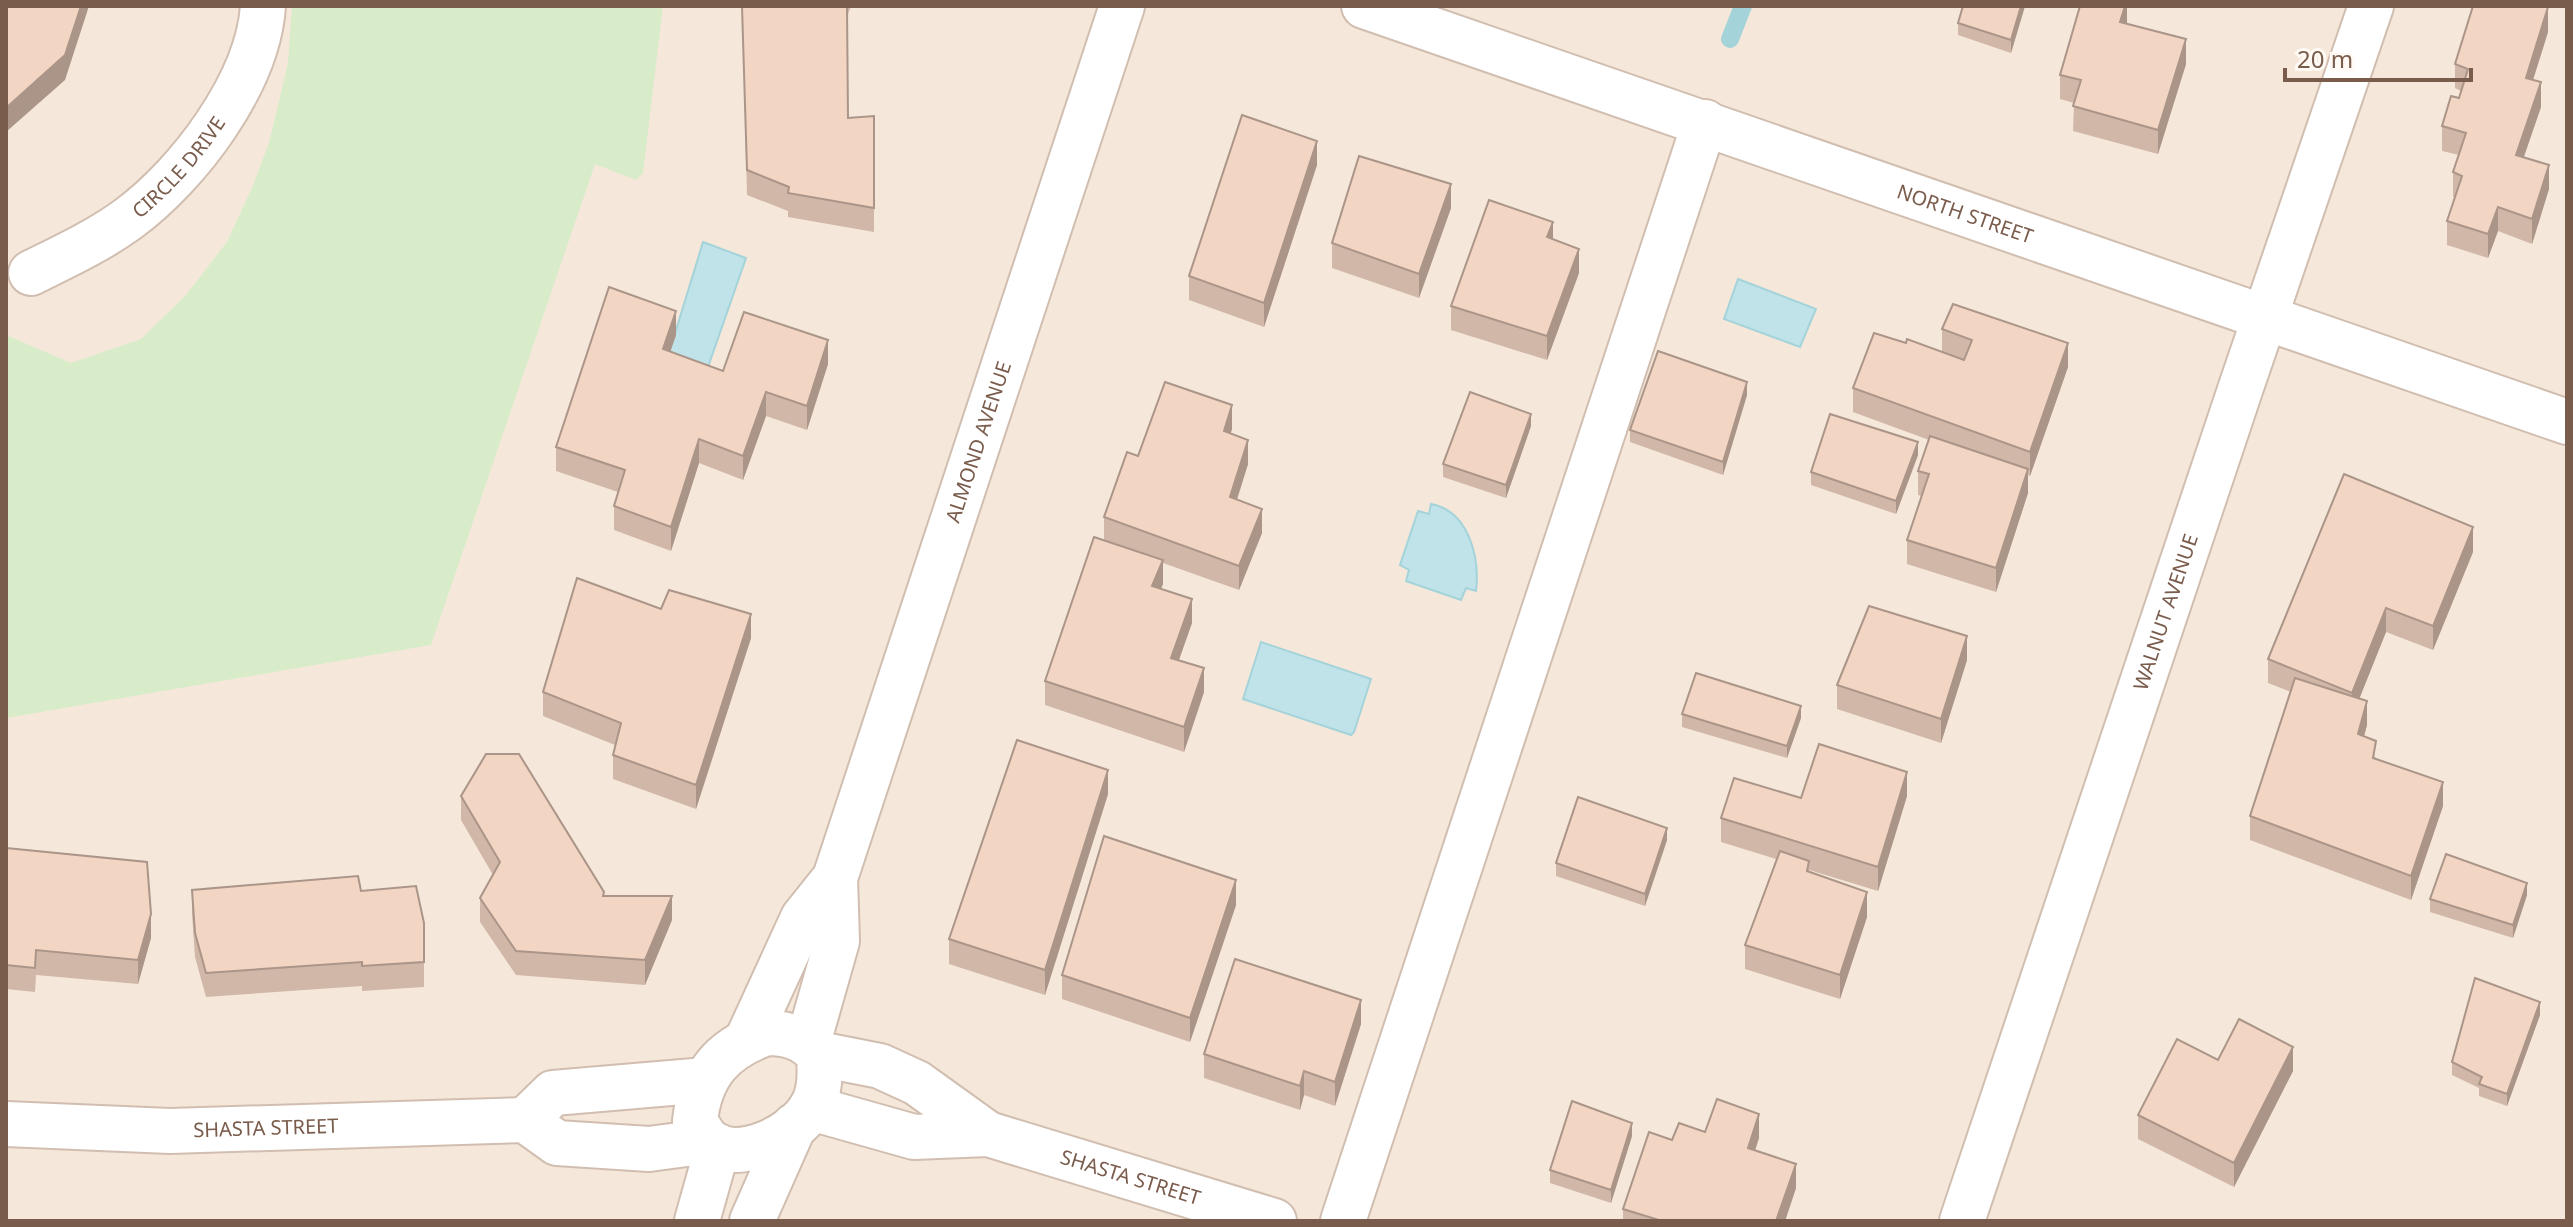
<svg xmlns="http://www.w3.org/2000/svg" width="2573" height="1227" font-family="'Noto Sans',sans-serif">
  <rect width="100%" height="100%" fill="#fdf6ec"/>
  <rect fill="#f5e8da" x="6" y="6" width="2561" height="1215"/>
  <path fill="#d8ecc9" d="M292 6H663L643 173 636 180 595 164 431 645 6 718V335L71 363 141 339 186 295 227 242 252 188 269 143 288 63Z"/>
  <g fill="#bfe3e8" stroke="#a5d3da" stroke-width="2">
    <path d="M703 242 746 258 708 367 669 353Z"/>
    <path d="M1738 279 1816 309 1800 347 1724 319Z"/>
    <path d="M1431 504C1469 511 1480 558 1476 591L1466 588 1461 600 1406 581 1409 570 1400 565 1418 511 1429 514Z"/>
    <path d="M1261 642 1371 679 1354 732 1351 735 1243 699Z"/>
  </g>
  <g fill="none" stroke-linecap="round" stroke-linejoin="round">
    <path stroke="#a5d3da" stroke-width="18" d="M1730 39 1743 6"/>
    <defs>
      <g id="minor">
        <path id="s1" d="M1364 6C1765 143 2165 285 2567 422"/>
        <path id="s2" d="M31 273C63 257 98 241 128 219 188 175 258 83 263 6"/>
        <path d="M767 1033C789 1033 803 1038 819 1054 820 1072 821 1092 811 1108 795 1136 737 1165 709 1141 703 1136 699 1127 695 1121 700 1074 723 1048 767 1033Z"/>
        <path d="M747 1040 803 918 835 878"/>
        <path id="s3" d="M808 1043 837 941 835 878 1122 6"/>
        <path d="M819 1054 880 1066 917 1083 988 1134"/>
        <path id="s4" d="M811 1108 914 1137 988 1134 1274 1221"/>
        <path d="M525 1120 553 1093 706 1080"/>
        <path id="s5" d="M6 1124 170 1131 525 1120 557 1143 649 1149 709 1141"/>
        <path d="M697 1221 718 1146"/>
        <path d="M752 1221 794 1126"/>
        <path d="M1343 1221 1705 122"/>
        <path id="s6" d="M1962 1221 2240 390 2371 6"/>
      </g>
    </defs>
    <use href="#minor" stroke="#d1beb0" stroke-width="48"/>
    <use href="#minor" stroke="#fff" stroke-width="44"/>
  </g>
  <g fill="#d1b7a8">
    <path d="M742 6H851L847 17 848 118 874 116V232L788 217V211L747 195Z"/>
    <path d="M2025 6 2011 53 1958 35V23Z"/>
    <path d="M2127 6 2126 24 2186 64 2158 154 2073 131 2074 103 2060 99V75Z"/>
    <path d="M2548 32 2533 80 2541 107 2523 158 2549 189 2532 244 2498 231 2488 258 2447 245V221L2455 197H2453V172L2459 155 2442 151V126L2459 98 2461 91 2455 88V64Z"/>
    <path d="M1317 165 1264 327 1189 300V276Z"/>
    <path d="M1451 208 1419 298 1332 268V243Z"/>
    <path d="M1579 273 1547 360 1451 330V306Z"/>
    <path d="M1942 329 2068 367 2030 476 2028 475V493L1996 592 1907 564V540L1922 496 1918 495V471L1929 440 1853 412V388L1906 343 1942 352Z"/>
    <path d="M676 335 670 352 723 371 828 364 807 430 766 416 743 480 699 463 671 551 614 530V506L618 492 556 471V447Z"/>
    <path d="M1747 395 1723 475 1630 442V430Z"/>
    <path d="M1531 426 1506 498 1443 477V464Z"/>
    <path d="M1232 429 1230 434 1248 464 1237 500 1262 533 1239 590 1163 563V584L1160 589 1192 623 1179 660 1204 692 1184 752 1045 705V681L1104 540V517L1138 456Z"/>
    <path d="M1918 455 1896 514 1811 485V472Z"/>
    <path d="M2473 552 2433 650 2386 632 2359 699 2367 725 2364 736 2376 759 2443 806 2411 900 2250 840V816L2291 692 2268 683V659Z"/>
    <path d="M661 609 751 638 696 809 613 779V755L615 745 543 716V692Z"/>
    <path d="M1967 660 1941 743 1837 709V685Z"/>
    <path d="M1682 714 1801 718 1787 758 1682 727Z"/>
    <path d="M1108 794 1045 995 949 964V939Z"/>
    <path d="M461 796 604 896 672 920 645 985 516 975 480 922V898L493 875 461 820Z"/>
    <path d="M1907 796 1878 891 1809 870V872L1867 917 1840 999 1745 969V945L1776 859 1721 842V818L1801 798Z"/>
    <path d="M1667 840 1645 906 1556 876V863Z"/>
    <path d="M6 848 151 938 138 984 36 975 35 992 6 989Z"/>
    <path d="M192 890 361 891 424 923V987L362 991V986L206 997 195 957 192 914Z"/>
    <path d="M2527 895 2513 938 2430 912V899Z"/>
    <path d="M1236 905 1190 1042 1062 999V975Z"/>
    <path d="M2540 1015 2507 1106 2479 1096V1088L2452 1075V1062Z"/>
    <path d="M1361 1024 1335 1106 1304 1095 1300 1110 1204 1078V1054Z"/>
    <path d="M2218 1060 2293 1071 2234 1187 2138 1139V1115Z"/>
    <path d="M1705 1132 1759 1138 1755 1150 1796 1188 1785 1221H1623V1209Z"/>
    <path d="M1632 1136 1611 1203 1550 1183V1170Z"/>
  </g>
  <g fill="#aa9588">
    <path d="M81 6H89L65 80 6 132V108Z"/>
    <path d="M2021 6H2025L2011 53V40Z"/>
    <path d="M2125 6H2127V22L2120 47V22Z"/>
    <path d="M2548 7V32L2526 102V78Z"/>
    <path d="M2186 39V64L2158 154V130Z"/>
    <path d="M2541 82V107L2516 180V155Z"/>
    <path d="M1317 141V165L1264 327V303Z"/>
    <path d="M2549 165V189L2532 244V219Z"/>
    <path d="M1451 184V208L1419 298V274Z"/>
    <path d="M2498 207V231L2488 258V234Z"/>
    <path d="M1553 222V247L1547 237Z"/>
    <path d="M1579 249V273L1547 360V336Z"/>
    <path d="M676 311V335L663 373V349Z"/>
    <path d="M828 340V364L807 430V406Z"/>
    <path d="M2068 343V367L2030 476V452Z"/>
    <path d="M1747 382V395L1723 475V462Z"/>
    <path d="M766 392V416L743 480V456Z"/>
    <path d="M1232 405V429L1224 455V431Z"/>
    <path d="M1531 414V426L1506 498V485Z"/>
    <path d="M699 439V463L671 551V527Z"/>
    <path d="M1248 440V464L1230 521V497Z"/>
    <path d="M1918 442V455L1896 514V501Z"/>
    <path d="M2028 469V493L1996 592V568Z"/>
    <path d="M1262 509V533L1239 590V566Z"/>
    <path d="M2473 527V552L2433 650V626Z"/>
    <path d="M1163 560V584L1152 611V586Z"/>
    <path d="M1192 599V623L1171 682V658Z"/>
    <path d="M2386 608V632L2352 717V693Z"/>
    <path d="M751 614V638L696 809V785Z"/>
    <path d="M1967 636V660L1941 743V719Z"/>
    <path d="M1204 668V692L1184 752V727Z"/>
    <path d="M2367 701V725L2358 759V734Z"/>
    <path d="M1801 706V718L1787 758V746Z"/>
    <path d="M1108 770V794L1045 995V970Z"/>
    <path d="M1907 772V796L1878 891V867Z"/>
    <path d="M2443 782V806L2411 900V876Z"/>
    <path d="M1667 828V840L1645 906V894Z"/>
    <path d="M1236 880V905L1190 1042V1018Z"/>
    <path d="M2527 883V895L2513 938V925Z"/>
    <path d="M1867 892V917L1840 999V975Z"/>
    <path d="M672 896V920L645 985V960Z"/>
    <path d="M151 914V938L138 984V960Z"/>
    <path d="M1361 1000V1024L1335 1106V1082Z"/>
    <path d="M2540 1002V1015L2507 1106V1094Z"/>
    <path d="M2293 1047V1071L2234 1187V1163Z"/>
    <path d="M1304 1071V1095L1300 1110V1086Z"/>
    <path d="M1759 1114V1138L1748 1172V1148Z"/>
    <path d="M1632 1123V1136L1611 1203V1190Z"/>
    <path d="M1796 1164V1188L1785 1221H1776Z"/>
  </g>
  <g fill="#f3d5c3" stroke="#aa9588" stroke-width="2">
    <path d="M6 6H81L65 55 6 108Z"/>
    <path d="M742 6H847L848 118 874 116V208L788 193 789 187 747 170Z"/>
    <path d="M1963 6H2021L2011 40 1958 23Z"/>
    <path d="M2080 6H2125L2120 22 2186 39 2158 130 2073 106 2081 80 2060 75Z"/>
    <path d="M2473 6H2544L2548 7 2526 78 2541 82 2516 155 2549 165 2532 219 2498 207 2488 234 2447 221 2462 176 2453 172 2466 133 2442 126 2451 96 2459 98 2468 69 2455 64Z"/>
    <path d="M1242 115 1317 141 1264 303 1189 276Z"/>
    <path d="M1359 156 1451 184 1419 274 1332 243Z"/>
    <path d="M1489 200 1553 222 1547 237 1579 249 1547 336 1451 306Z"/>
    <path d="M609 287 676 311 663 349 723 371 744 312 828 340 807 406 766 392 743 456 699 439 671 527 614 506 625 470 556 447Z"/>
    <path d="M1953 304 2068 343 2030 452 1853 388 1874 333 1906 343 1907 339 1964 360 1972 340 1942 329Z"/>
    <path d="M1658 351 1747 382 1723 462 1630 430Z"/>
    <path d="M1165 382 1232 405 1224 431 1248 440 1230 497 1262 509 1239 566 1104 517 1127 452 1138 456Z"/>
    <path d="M1470 392 1531 414 1506 485 1443 464Z"/>
    <path d="M1830 414 1918 442 1896 501 1811 472Z"/>
    <path d="M1930 436 2028 469 1996 568 1907 540 1929 474 1918 471Z"/>
    <path d="M2344 474 2473 527 2433 626 2386 608 2352 693 2268 659Z"/>
    <path d="M1094 537 1163 560 1152 586 1192 599 1171 658 1204 668 1184 727 1045 681Z"/>
    <path d="M577 578 661 609 669 590 751 614 696 785 613 755 621 723 543 692Z"/>
    <path d="M1869 606 1967 636 1941 719 1837 685Z"/>
    <path d="M1696 673 1801 706 1787 746 1682 714Z"/>
    <path d="M2295 678 2367 701 2358 734 2376 741 2373 758 2443 782 2411 876 2250 816Z"/>
    <path d="M1017 740 1108 770 1045 970 949 939Z"/>
    <path d="M1819 744 1907 772 1878 867 1721 818 1734 778 1801 798Z"/>
    <path d="M486 754H519L604 892 603 896H672L645 960 516 951 480 898 500 862 461 796Z"/>
    <path d="M1578 797 1667 828 1645 894 1556 863Z"/>
    <path d="M1104 836 1236 880 1190 1018 1062 975Z"/>
    <path d="M6 848 147 862 151 914 138 960 36 950 35 968 6 965Z"/>
    <path d="M1780 851 1809 861 1807 871 1867 892 1840 975 1745 945Z"/>
    <path d="M2446 854 2527 883 2513 925 2430 899Z"/>
    <path d="M358 876 361 891 416 886 424 923V962L362 966V962L206 973 195 933 192 890Z"/>
    <path d="M1235 959 1361 1000 1335 1082 1304 1071 1300 1086 1204 1054Z"/>
    <path d="M2475 978 2540 1002 2507 1094 2479 1084 2482 1077 2452 1062Z"/>
    <path d="M2239 1019 2293 1047 2234 1163 2138 1115 2177 1039 2218 1060Z"/>
    <path d="M1717 1099 1759 1114 1748 1148 1796 1164 1776 1221H1662L1623 1209 1649 1132 1672 1140 1679 1123 1705 1132Z"/>
    <path d="M1572 1101 1632 1123 1611 1190 1550 1170Z"/>
  </g>
  <g text-anchor="middle" stroke-width="7" stroke-linejoin="round" paint-order="stroke">
    <g font-size="20" fill="#7a5c4d" stroke="#fffaf3">
      <text dy="7" stroke="none"><textPath href="#s2" startOffset="184">CIRCLE DRIVE</textPath></text>
      <text dy="7" stroke="none"><textPath href="#s1" startOffset="636">NORTH STREET</textPath></text>
      <text dy="7" stroke="none"><textPath href="#s3" startOffset="628">ALMOND AVENUE</textPath></text>
      <text dy="7" stroke="none"><textPath href="#s6" startOffset="642">WALNUT AVENUE</textPath></text>
      <text dy="7" stroke="none"><textPath href="#s5" startOffset="260">SHASTA STREET</textPath></text>
      <text dy="7" stroke="none"><textPath href="#s4" startOffset="330">SHASTA STREET</textPath></text>
    </g>
  </g>
  <rect width="2573" height="1227" fill="none" stroke="#7a5c4d" stroke-width="16"/>
  <path d="M2285 68v12h186v-12" fill="none" stroke="#7a5c4d" stroke-width="4"/>
  <text x="2297" y="68" font-size="24" fill="#7a5c4d" stroke="#fffaf3" stroke-width="6" paint-order="stroke">20 m</text>
</svg>
